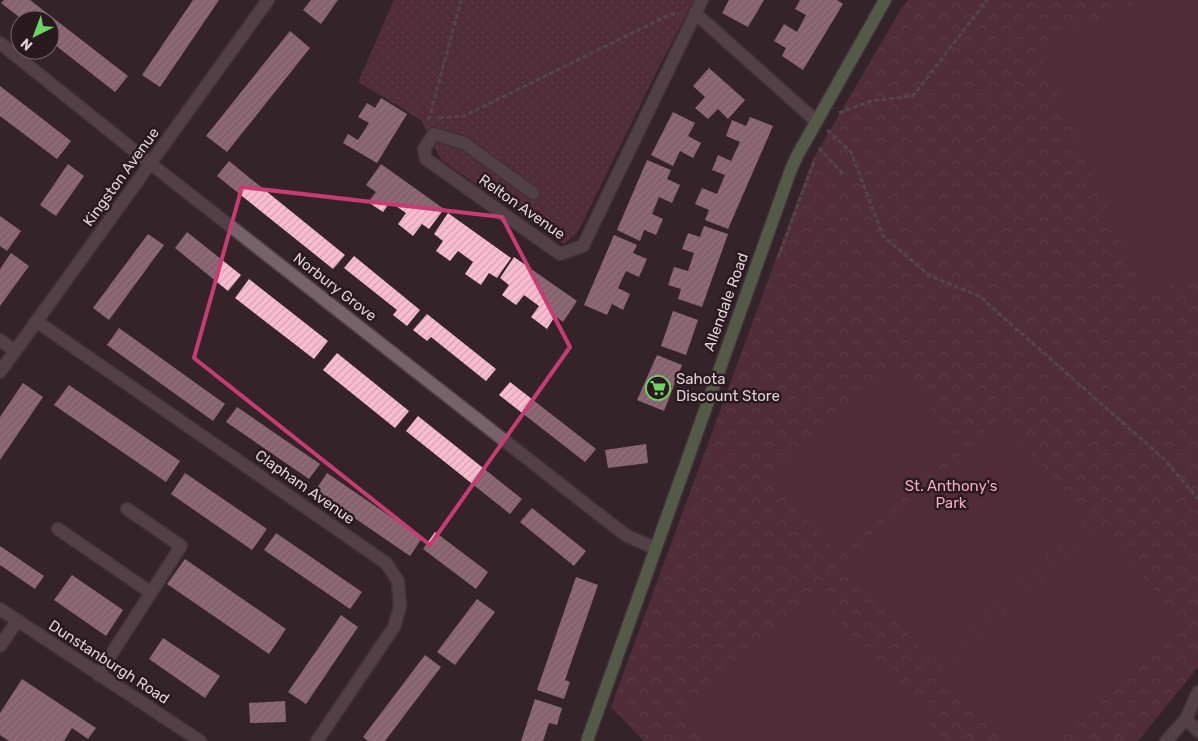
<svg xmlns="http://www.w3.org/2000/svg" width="1198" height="741" font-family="Rubik,sans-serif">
  <defs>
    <pattern id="grass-dots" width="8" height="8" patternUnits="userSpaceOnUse" patternTransform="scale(1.25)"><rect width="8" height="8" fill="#73384f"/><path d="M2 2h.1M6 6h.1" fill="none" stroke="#865467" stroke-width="1.8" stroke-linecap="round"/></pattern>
    <pattern id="park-crowns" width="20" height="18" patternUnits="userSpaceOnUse" patternTransform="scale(1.25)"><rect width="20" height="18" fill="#73384f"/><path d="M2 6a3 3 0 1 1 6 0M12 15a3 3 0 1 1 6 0" fill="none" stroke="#865467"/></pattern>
    <pattern id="building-hatch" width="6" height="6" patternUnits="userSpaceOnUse" patternTransform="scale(1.25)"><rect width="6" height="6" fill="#f9bcd0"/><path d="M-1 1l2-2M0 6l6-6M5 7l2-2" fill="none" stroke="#d4a3b3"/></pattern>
  </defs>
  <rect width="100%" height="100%" fill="#342429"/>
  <path fill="url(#grass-dots)" d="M394 0H694L661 63 578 232 564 244 441 160 421 120 358 82Z"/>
  <path fill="url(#park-crowns)" d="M908 0H1198V667L1138 741H644L611 707 812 161 901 9Z"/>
  <g fill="#73384f">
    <path d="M1143 0H1198V274L1145 297 1037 45Z"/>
    <path d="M896 370 957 437 833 549 772 482Z"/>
    <path d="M1000 420 1089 518 932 661 842 562Z"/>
    <path d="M1098 528 1186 625 1059 741H1004L940 670Z"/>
    <path d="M819 597 946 741H706L685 716Z"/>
  </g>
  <g fill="url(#building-hatch)">
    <path d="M4 0H30L128 76 115 92 50 41V20H23L1 3Z"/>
    <path d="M193 0H219L160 87 142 75Z"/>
    <path d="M311 0H338L321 24 303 10Z"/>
    <path d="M729 0H764L748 27 722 13Z"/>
    <path d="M800 0H837L843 4 803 70 782 56 786 48 774 41 784 24 797 32 806 15 795 9Z"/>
    <path d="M290 31 310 48 227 152 206 136Z"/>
    <path d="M709 68 745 100 728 119 718 109 708 119 695 108 705 97 693 86Z"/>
    <path d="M0 86 71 141 57 159 0 116Z"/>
    <path d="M381 98 407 114 377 163 343 143 348 134 358 140 369 123 358 117 367 103 375 108Z"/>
    <path d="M673 112 695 123 688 136 701 143 693 158 680 151 673 166 651 155Z"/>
    <path d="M750 117 773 126 728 229 705 220 709 210 695 204 702 188 717 194 725 175 712 170 718 155 731 161 740 142 726 136 732 120 746 126Z"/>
    <path d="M647 160 671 170 667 179 680 185 672 203 659 197 652 214 663 219 656 235 644 230 640 241 617 230Z"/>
    <path d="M229 161 345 255 333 269 217 176Z"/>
    <path d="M68 164 84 176 56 216 40 205Z"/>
    <path d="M381 164 444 209 429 229 422 224 413 236 398 224 406 213 390 202 383 212 368 202 376 192 366 185Z"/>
    <path d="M448 213 511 258 497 278 489 273 481 285 465 274 473 262 458 251 450 261 436 251 443 241 434 234Z"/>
    <path d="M0 216 21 231 7 251 0 246Z"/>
    <path d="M704 226 728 234 702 307 678 299 681 289 668 285 674 267 688 271 694 253 682 249 688 233 700 237Z"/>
    <path d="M187 232 241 275 228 291 175 248Z"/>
    <path d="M148 234 164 245 109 320 93 308Z"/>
    <path d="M614 235 637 245 633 253 647 259 639 277 626 271 618 288 630 294 623 310 612 304 607 315 584 305Z"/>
    <path d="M11 253 29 266 0 306V269Z"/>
    <path d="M354 256 420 310 407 326 393 315 397 310 344 268Z"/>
    <path d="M514 257 577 301 563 322 555 316 547 329 531 317 539 306 524 295 516 305 502 295 509 285 500 278Z"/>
    <path d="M249 279 328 341 314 359 235 298Z"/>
    <path d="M673 311 698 320 686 355 661 346Z"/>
    <path d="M427 314 496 369 486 381 431 337 427 341 413 330Z"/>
    <path d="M119 328 225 404 213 421 107 345Z"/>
    <path d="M337 353 409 411 395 428 323 370Z"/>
    <path d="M657 355 682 365 664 411 637 400Z"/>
    <path d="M510 382 596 449 585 462 499 395Z"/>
    <path d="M23 383 43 397 0 460V417Z"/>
    <path d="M69 385 180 461 166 482 54 405Z"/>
    <path d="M237 407 320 464 309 479 226 422Z"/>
    <path d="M418 416 522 499 510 514 406 431Z"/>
    <path d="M646 444 648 463 608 468 605 450Z"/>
    <path d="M185 473 267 529 252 550 171 494Z"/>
    <path d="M327 473 422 538 410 556 315 491Z"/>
    <path d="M532 508 586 551 574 566 520 522Z"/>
    <path d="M435 532 488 572 476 589 423 549Z"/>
    <path d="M276 533 362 592 350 609 264 550Z"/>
    <path d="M0 546 44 576 35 589 0 565Z"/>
    <path d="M185 559 286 629 269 654 167 584Z"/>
    <path d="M72 575 123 610 106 636 54 600Z"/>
    <path d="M576 577 598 585 565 680 570 682 564 699 537 690Z"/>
    <path d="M477 599 495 612 455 665 437 652Z"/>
    <path d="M341 615 358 627 306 704 288 692Z"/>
    <path d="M163 638 220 676 205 698 149 659Z"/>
    <path d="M425 655 441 667 385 741H368L363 737Z"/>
    <path d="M22 679 96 728 88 739 72 728 64 741H9L0 735V713Z"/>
    <path d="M535 699 562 708 557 725 549 723 543 741H521Z"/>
    <path d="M285 701 286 722 250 723 249 703Z"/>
  </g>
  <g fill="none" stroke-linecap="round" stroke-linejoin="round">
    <defs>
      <g id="minor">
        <path d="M695 13 816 121"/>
        <path d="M0 43 151 164 588 506 627 536 655 548"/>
        <path d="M533 193 464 143 434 134 424 149 426 159 560 254 583 246 702 0"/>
        <path d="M36 321 386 563 398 581 400 607 394 627 317 741"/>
        <path d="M0 340 15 351"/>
        <path d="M0 372 268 0"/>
        <path d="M58 529 150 592"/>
        <path d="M0 609 200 741"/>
        <path d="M0 646 17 621"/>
        <path d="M98 675 181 546 127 509"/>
        <path d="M1186 719 1198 731"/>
        <path d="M1166 741 1186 719 1198 692"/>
      </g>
      <path id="major" d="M587 741 790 172 797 156 885 0"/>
    </defs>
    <use href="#minor" stroke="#4e4045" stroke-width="15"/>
    <use href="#major" stroke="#4e4045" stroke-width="15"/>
    <g stroke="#7c6e72" stroke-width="3" stroke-dasharray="5 2.5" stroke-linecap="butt">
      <path d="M839 113 871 101 913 96 987 0"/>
      <path d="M439 118 464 116 671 14H679"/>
      <path d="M430 119H429L461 0"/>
      <path d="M827 130 851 152 883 236 930 276 979 296 1163 458 1198 499"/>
      <path d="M819 148 844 175"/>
      <path d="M778 258 815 159"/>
    </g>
    <use href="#minor" stroke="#766268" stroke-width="12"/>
    <use href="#major" stroke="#789b6d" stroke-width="12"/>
  </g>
  <path d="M0 0H1198V741H0ZM242 187 502 217 570 347 430 545 194 358Z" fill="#342429" fill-opacity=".55" fill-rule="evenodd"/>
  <path fill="none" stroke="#c73d73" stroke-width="4" stroke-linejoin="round" d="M242 187 502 217 570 347 430 545 194 358Z"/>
  <defs>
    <symbol id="supermarket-ring" viewBox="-11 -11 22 22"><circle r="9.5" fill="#2a1a20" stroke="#6dd361" stroke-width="1.5"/><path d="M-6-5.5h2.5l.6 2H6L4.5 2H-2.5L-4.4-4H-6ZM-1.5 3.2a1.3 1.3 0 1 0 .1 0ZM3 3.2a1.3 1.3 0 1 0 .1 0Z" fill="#6dd361"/></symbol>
  </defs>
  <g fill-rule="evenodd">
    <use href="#supermarket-ring" x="644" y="374" width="28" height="28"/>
  </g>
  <g text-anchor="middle" stroke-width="5" stroke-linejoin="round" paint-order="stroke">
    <g font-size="15" fill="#ddd2d5" stroke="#2a1a20">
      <text transform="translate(121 177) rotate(-54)" y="5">Kingston Avenue</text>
      <text transform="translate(522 207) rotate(35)" y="5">Relton Avenue</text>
      <text transform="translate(335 287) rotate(38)" y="5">Norbury Grove</text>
      <text transform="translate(726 302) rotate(-70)" y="5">Allendale Road</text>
      <text transform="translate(305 487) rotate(35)" y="5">Clapham Avenue</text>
      <text transform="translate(109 662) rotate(33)" y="5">Dunstanburgh Road</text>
    </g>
    <g font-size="15" fill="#ddd2d5" stroke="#2a1a20" text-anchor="start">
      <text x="676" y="384">Sahota<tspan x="676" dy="17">Discount Store</tspan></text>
    </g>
    <g font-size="15" fill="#f3a8c2" stroke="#2a1a20">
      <text x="951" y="491">St. Anthony's<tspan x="951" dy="17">Park</tspan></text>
    </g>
  </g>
  <g transform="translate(35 35) rotate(222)"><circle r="24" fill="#2a1a20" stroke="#726468"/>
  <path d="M0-4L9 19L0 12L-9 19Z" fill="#6dd361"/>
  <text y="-8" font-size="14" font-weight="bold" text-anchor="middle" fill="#ddd2d5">N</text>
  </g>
</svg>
